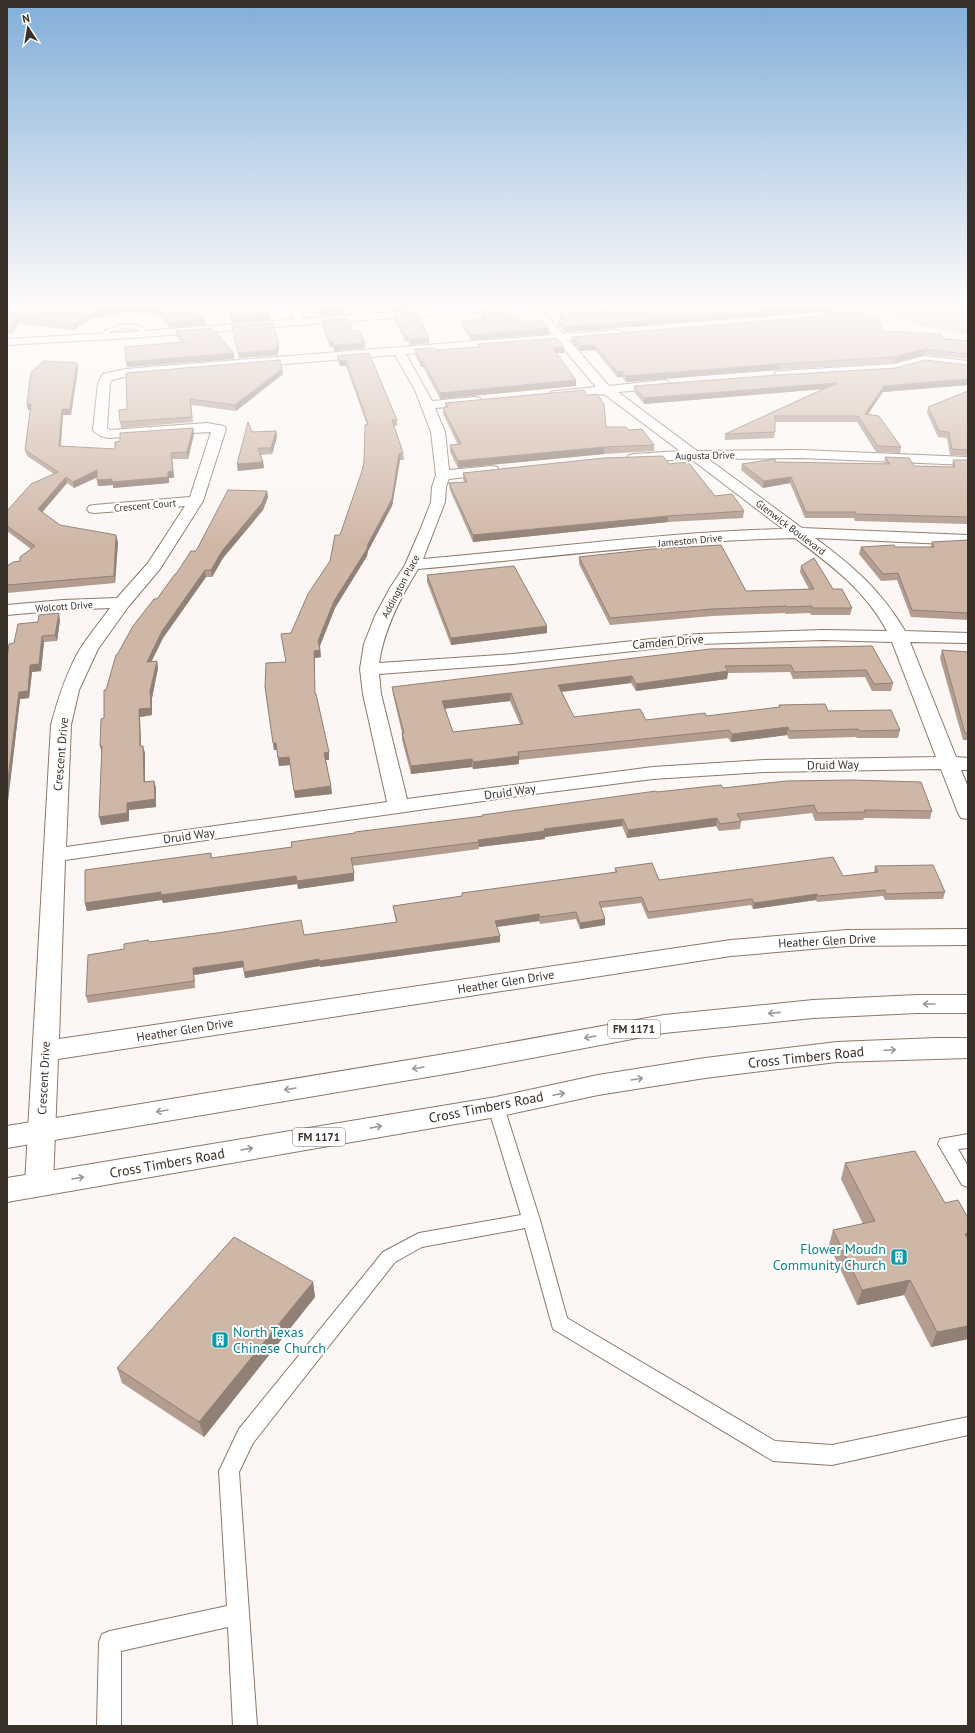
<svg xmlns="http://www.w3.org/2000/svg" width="975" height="1733" font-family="'PT Sans',sans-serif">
  <rect width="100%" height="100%" fill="#fcf7f4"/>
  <path fill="#ced2ae" d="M851 302H968V335L923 326Z"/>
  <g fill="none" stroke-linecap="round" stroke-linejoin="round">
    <defs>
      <g id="lane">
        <path d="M125 324 134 325 145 328V334L140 335 139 330 125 328 110 332 107 338 102 337 105 330Z"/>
        <path d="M496 1101 502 1103 504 1107 540 1220 567 1318 775 1441 832 1445 968 1417V1435L832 1465 773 1461 553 1329 525 1228 422 1247 395 1262 253 1443 239 1472 257 1726H233L228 1627 121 1651V1726H97L99 1642 102 1634 110 1631 227 1606 219 1471 239 1429 383 1252 419 1233 521 1215 488 1107 490 1103Z"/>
        <path d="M968 1134V1148L958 1149 968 1166V1187L962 1185 938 1144 940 1139Z"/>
      </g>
      <g id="street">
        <path d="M286 302H296L305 322 303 324H295Z"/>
        <path d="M444 302H454L460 310 459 312H451Z"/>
        <path d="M529 302H536L563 334 616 330 620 331 622 333 616 336 569 340 609 386 664 380 668 381 670 384 668 387 664 388 618 392 697 451 801 450 968 457V465L801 458 708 459 802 528 968 535V545L815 538C853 566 881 590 905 631L968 633V643L910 642 956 757 968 758V770H961L968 787V819L961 818 958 813 941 769 764 772 653 779 518 796 65 860 59 1039 731 940 847 930 968 929V945L847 946 731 956 58 1059 53 1184 49 1192 39 1196 29 1192 25 1184 51 725C58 699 66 673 80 649 89 635 100 622 110 608L63 610 7 615V605L63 600 117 598 148 563 185 506 94 513 89 512 87 509 89 506 94 505 190 497 211 432 108 438C103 437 97 435 93 430L98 383 103 374 125 369 552 335 527 304ZM557 341 596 387 555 391 551 392 549 395 551 398 555 399 604 394 680 451 634 454 629 455 627 458 629 461 634 462 691 459 783 529C663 532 543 549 423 559L445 502 446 487 449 479 492 474 497 473 499 470 497 467 492 466 449 470 445 432 435 408 475 405 480 404 481 401 480 398 475 397 432 401 406 354ZM395 355 415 390 431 432 436 475 432 487 431 502 421 528 405 565 390 588 375 616 364 644 360 669 363 694 387 802 66 847 71 725 79 690 98 649 128 607 160 569 203 501 226 429 224 426 207 423 110 430 107 428 110 383 112 380 125 377ZM795 538C831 565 865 590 887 631L823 630 698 634 513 654 379 663C384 629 400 598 418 569 544 558 669 541 795 538ZM823 640 892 642 936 757 764 760 653 767 407 799 381 694 379 674 513 664 698 644Z"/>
        <path d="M924 356 968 361V369L924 364 895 372 780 379 776 378 774 375 776 372 780 371 894 364Z"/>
      </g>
      <path id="secondary" d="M526 302H568L563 305 130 338 7 345V339L130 332Z"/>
      <g id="primary">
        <path d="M917 995H968V1013H917L813 1018 664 1033 457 1072 7 1148V1126L457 1052 664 1015 813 1000Z"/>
        <path d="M936 1038H968V1058L837 1062 705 1078 598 1095 496 1117 7 1202V1178L496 1097 598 1075 705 1058 837 1042Z"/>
      </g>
    </defs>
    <use href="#lane" stroke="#8d7869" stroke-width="2"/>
    <use href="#street" stroke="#8d7869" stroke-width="2"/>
    <use href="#secondary" stroke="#8d7869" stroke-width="2"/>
    <use href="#primary" stroke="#8d7869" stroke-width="2"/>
    <use href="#lane" fill="#fff" fill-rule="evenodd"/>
    <use href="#street" fill="#fff" fill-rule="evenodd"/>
    <use href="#secondary" fill="#fff" fill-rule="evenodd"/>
    <use href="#primary" fill="#fff" fill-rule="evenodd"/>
  </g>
  <g fill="#b29d90" fill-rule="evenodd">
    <path d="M7 302H190L206 325 169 328 158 314 123 313 93 318 74 330 18 324 12 334H7Z"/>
    <path d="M314 302H341L344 314 319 316Z"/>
    <path d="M385 302H426V306L412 307V309L390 311Z"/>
    <path d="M554 302 602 309 642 306 638 302H682L683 303 810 304 865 316 882 331 968 341V359L924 355 894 363 778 370 626 382 622 377H617L595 350 580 351 572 342V337L824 316 827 314 823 312 565 332 558 325V320L560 319V316L553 307Z"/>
    <path d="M479 308 522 322 549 328V334L471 340 461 326V321L483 319 479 313Z"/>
    <path d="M394 314 429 343 410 345 408 341H405L394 319Z"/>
    <path d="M322 320 353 331 365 348 334 351 333 347H330L322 325Z"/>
    <path d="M232 326 279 351H278V355L239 358Z"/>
    <path d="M176 331 234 359 127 367 182 342 176 336Z"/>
    <path d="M478 344 564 347V353H556L576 380V386L440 399 423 367H421L415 355V349L435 350 478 347Z"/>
    <path d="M369 353 397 420V426H394L403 453 404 460H400L392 506 368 551 367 556 335 608 320 646 321 657 315 658V694L329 760H326L331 786 332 794 295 798 290 765 279 766 277 750H274L265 687 286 662 281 634 291 633 330 561 340 535 362 471 364 462 367 425 346 366H340L338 361 337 356Z"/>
    <path d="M77 363 78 369 71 415H63L61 446 115 449 120 441 193 428 194 434 188 459H172L174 478H169V483L113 488V485L98 486 97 477 74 488 67 483 42 512 60 525 118 542 115 583 7 593V566L20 561 31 549 7 531V511L54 474 27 456 25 450 30 410H28Z"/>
    <path d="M968 365V385L883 392 868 414 901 447 900 453 876 452 857 422H775V432L774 438 725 440V434L822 389 644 404 634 392V386Z"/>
    <path d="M282 369 283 374 236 411 191 405 193 422 121 428 120 422 127 409Z"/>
    <path d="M968 391V456L950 455 947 438 938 437 927 413 928 407Z"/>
    <path d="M445 403 606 427 629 430 654 445V451L604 454 458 468 450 452V445H458L443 414V408H445Z"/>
    <path d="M276 431 277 437 272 454 261 455 263 462 264 468 238 471 237 464 252 432Z"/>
    <path d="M885 457 914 466 952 467 953 460H968V524L855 521 854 518H805L790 483 763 488 741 470 742 464 775 462 884 464Z"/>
    <path d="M669 464 715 496 744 511 743 518 668 522 473 542 450 490 449 483 464 482 463 479V473Z"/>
    <path d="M267 491 268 497 263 510 223 558 212 577H206L163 638 151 661H157L158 668 152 698V715L140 717 141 746 145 753V782L154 781 156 788V807L129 810V821L101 825 104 718 106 690 117 655 157 599 176 574 196 551Z"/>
    <path d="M968 540V620L911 617 897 580 881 581 859 554 861 547H931L932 542Z"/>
    <path d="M579 557 746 591 809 589 800 572 801 566 833 589 852 608 850 615H811L810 613 786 614 785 613 712 616 610 625 579 564Z"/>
    <path d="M427 575 547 633 492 640 451 645 427 582Z"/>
    <path d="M60 620 57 641 44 642 41 671 32 672 29 698 20 699 8 801H7V659L14 643 38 622Z"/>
    <path d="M872 646 893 683 891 691H872L865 677 793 679 790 672 728 673 727 679 636 691 631 683 562 692 574 717 646 720 706 716 779 708V705L828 711 900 730 898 738H857L856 737 789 739 787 735 731 742 728 738 519 760V764L473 769 472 767 411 774 402 740V733L393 694 392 687ZM510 701 520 724 453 732 445 708Z"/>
    <path d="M942 650 968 652V740H963L940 658Z"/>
    <path d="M723 788 932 811 930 819 864 818 863 820 815 821 812 813 741 821 740 829 719 831 716 826 627 838 622 826 545 837V839L479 847V849L352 866 354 881 298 889 297 884 163 903 162 900 87 911 85 903 211 853 212 858 292 847 482 816V815L657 792Z"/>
    <path d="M875 866 945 892 943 899 885 900 883 896 817 902 816 900 753 909 751 905 648 919 641 903 601 908 605 919V925L580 929 576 919 540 924 539 921 497 927 500 942 320 967V966L245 978 244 967 194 975 195 988 88 1003 86 996 124 949 149 942 304 935 396 922 394 912 393 906 462 896V893L615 872V868L659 880 843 876 874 873Z"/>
    <path d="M845 1163 945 1203 968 1218V1339L931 1347 904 1295 857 1305 829 1245 833 1230 863 1224 841 1179Z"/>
    <path d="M313 1282 315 1297 204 1437 122 1383 117 1368Z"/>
  </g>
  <g fill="#918075">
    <path d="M410 302H426V306L412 307V309L390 311V306Z"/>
    <path d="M473 302H497V303L474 304Z"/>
    <path d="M824 307 823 312 565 332V327Z"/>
    <path d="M122 308 123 313 93 318 74 330 73 324 92 313Z"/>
    <path d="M344 309V314L319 316 318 311Z"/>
    <path d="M270 315 271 320 231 323V318Z"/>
    <path d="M17 318 18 324 12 334 11 328Z"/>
    <path d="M205 319 206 325 169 328V322Z"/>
    <path d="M549 328V334L471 340V335Z"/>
    <rect x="405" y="335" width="3" height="6"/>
    <path d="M429 338V343L410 345V339Z"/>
    <path d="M329 341H332L333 347H330Z"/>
    <path d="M365 343V348L334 351V345Z"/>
    <path d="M279 345V351H278V355L239 358 238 353Z"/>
    <path d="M595 345V350L580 351V346Z"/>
    <path d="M564 347V353H552L553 348Z"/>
    <path d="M925 349 924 355 894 363 895 357Z"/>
    <path d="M234 353V359L127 367 126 362Z"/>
    <path d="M346 360V366H340L339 361Z"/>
    <rect x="421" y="361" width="2" height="6"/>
    <path d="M77 363 78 369 71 415H63L60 452 59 446 62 409Z"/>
    <path d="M779 364 778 370 626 382V376Z"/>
    <path d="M282 369 283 374 236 411 235 405Z"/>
    <path d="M622 371V377H617V372Z"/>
    <path d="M968 379V385L883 392 864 420 865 414 884 386Z"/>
    <path d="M576 380V386L440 399V393Z"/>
    <path d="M837 383 836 388 644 404V398Z"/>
    <path d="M27 404H31L32 410H28Z"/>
    <path d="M193 428 194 434 188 459 187 452Z"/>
    <path d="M276 431 277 437 272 454 271 448Z"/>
    <path d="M604 447V454L458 468V461Z"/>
    <path d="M171 453 174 478H169V483L113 488V485L98 486 97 480Z"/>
    <path d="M399 454 400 460 392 506 368 551 367 556 335 608 319 648 318 641 334 601 368 544Z"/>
    <path d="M263 462 264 468 238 471 237 464Z"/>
    <path d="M97 470 98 477 74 488 73 482Z"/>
    <path d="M66 477 67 483 39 516 38 509Z"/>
    <path d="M791 477 790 483 763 488 764 481Z"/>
    <path d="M267 491 268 497 263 510 223 558 212 577 211 570 222 551Z"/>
    <path d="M668 516V522L473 542V535Z"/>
    <path d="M116 535 118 542 115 583 114 576Z"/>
    <path d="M205 570 206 577 163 638 148 669 147 662 162 631Z"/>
    <path d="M59 613 60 620 57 641 55 635Z"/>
    <path d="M547 626V633L492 640 451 645V638Z"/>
    <path d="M42 636 44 642 41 671 32 672 29 698 20 699 8 801 7 797V787L19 692Z"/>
    <path d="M320 650 321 657 315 658V701V694L314 651Z"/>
    <path d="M157 661 158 668 152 698V715L140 717 141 754 140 746 139 709 150 691Z"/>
    <path d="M728 671 727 679 636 691V684Z"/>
    <path d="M632 676 631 683 558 692V685Z"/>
    <path d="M511 693 510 701 443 709 442 701Z"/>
    <path d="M788 727 787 735 731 742 732 734Z"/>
    <path d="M273 743H276L277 750H274Z"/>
    <path d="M100 746H102V754Z"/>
    <path d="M143 746 145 753V790L144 782Z"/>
    <path d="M329 752V760H325L324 753Z"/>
    <path d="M519 756V764L473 769V762Z"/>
    <path d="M289 757 290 765 279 766 278 758Z"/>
    <path d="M472 759V767L411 774V766Z"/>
    <path d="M154 781 156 788V807L129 810V821L101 825 99 817 127 803Z"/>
    <path d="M331 786 332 794 295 798 294 791Z"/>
    <path d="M717 818 716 826 627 838 628 830Z"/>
    <path d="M623 819 622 826 545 837V839L479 847 478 840 544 829Z"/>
    <path d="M354 873V881L298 889 297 881Z"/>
    <path d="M296 876 297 884 163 903 162 900 87 911 85 903 161 892Z"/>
    <path d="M817 894 816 900 753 909 754 903Z"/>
    <path d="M539 914V921L495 927V921Z"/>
    <path d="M605 919V925L580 929V923Z"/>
    <path d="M500 936V942L320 967 319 961Z"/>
    <path d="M319 959 320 966 245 978 244 972Z"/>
    <path d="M243 961 244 967 194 975 195 988 194 981 193 968Z"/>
    <path d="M968 1233V1247L965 1234Z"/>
    <path d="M910 1280 904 1295 857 1305 862 1290Z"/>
    <path d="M313 1282 315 1297 204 1437 199 1422Z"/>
    <path d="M968 1326V1339L931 1347 937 1332Z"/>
  </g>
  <g fill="#cfb7a7" stroke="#918075" fill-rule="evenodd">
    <path d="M7 302H190L205 319 169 322 157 308H122L92 313 73 324 17 318 11 328H7Z"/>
    <path d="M227 302H265L270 315 231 318Z"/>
    <path d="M315 302H341L344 309 318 311Z"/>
    <path d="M388 302H412H410L411 304 390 306Z"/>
    <path d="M554 302H596L602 309 648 305 644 302H682L683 303 706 302H807L810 304 814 302H847L862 304 865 316 878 317 882 331 941 334 943 339 968 341V354L925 349 895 357 779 364 626 376 622 371 617 372 595 345 580 346 572 337 824 316 831 311 824 307 565 327 558 320 565 319 560 313H562Z"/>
    <path d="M503 306 512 318H519L522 322 543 321 549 328 471 335 461 321 486 319 479 308Z"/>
    <path d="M416 312 429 338 410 339 408 335H405L394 314Z"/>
    <path d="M347 318 353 331H360L365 343 334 345 332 341H329L322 320Z"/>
    <path d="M273 323 279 345 276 346 277 350 238 353 232 326Z"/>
    <path d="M212 328 234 353 126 362 125 347 185 342 176 331Z"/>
    <path d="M557 338 564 347 553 348 576 380 440 393 423 361H421L415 349 434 348 435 350 480 347 478 344Z"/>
    <path d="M369 353 397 420H392L403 453 399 454 392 499 368 544 367 549 334 601 318 641 320 650 314 651 315 694H316L329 752 324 753 331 786 294 791 289 757 278 758 276 743H273L265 687 266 663 286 662 281 634 291 633 308 594 330 561 335 535H340L362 471 364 462 365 425 368 424 346 360 339 361 337 356Z"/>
    <path d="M280 360 282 369 235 405 190 399 192 417 120 422 119 410 127 409 126 373Z"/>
    <path d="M925 360 968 365V379L884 386 865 414 879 416 901 447 878 446 858 416H775V432L725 434 837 383 644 398 634 386 779 375 896 368Z"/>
    <path d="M44 361 77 363 70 409H62L59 446 115 449V442L120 441V433L193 428 187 452 171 453 173 471 168 472V477L112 482V479L97 480V470L73 482 66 477 38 509 60 525 116 535 114 576 7 585V566L13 562 20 561V557L35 546 7 526V511L31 484 58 472 25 450 31 404H27L31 372Z"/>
    <path d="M584 390 587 395 597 394 604 404 606 427H626L629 430 642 429 654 445 604 447 458 461 450 445 461 444 443 408 448 407 445 403Z"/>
    <path d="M968 391V450L952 449 949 432 939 431 928 407Z"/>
    <path d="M248 422 252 432 276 431 271 448H258L263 462 237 464Z"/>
    <path d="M663 456 669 464 688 462 715 496 732 494 744 511 668 516 473 535 449 483 467 482 463 473 604 458Z"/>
    <path d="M885 457 909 458 914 466 955 467 953 460H968V517L856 514 855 512H806L791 477 764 481 742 464 775 459V462L890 464Z"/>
    <path d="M228 490 267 491 262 503 222 551 211 570H205L162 631 147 662 157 661 150 691 151 708 139 709 140 746H143L144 782 154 781 155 799 127 803V813L99 817 102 746H100L101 719 104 718V690H106L116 655H117L133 626 154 599H157L175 574H176L191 551H196Z"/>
    <path d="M968 540V613L912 610 898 573 883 574 861 547 894 545 895 547H934L932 542Z"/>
    <path d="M721 545 746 591 814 589 801 566 814 558 833 589H842L852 608H812V606L787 607 786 606 712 609 610 618 579 557 652 549Z"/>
    <path d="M514 566 547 626 492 633 451 638 427 575Z"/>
    <path d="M59 613 55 635 42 636 39 664 30 665 28 691 19 692 7 787V659L9 644 14 643 18 624 38 622 39 615Z"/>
    <path d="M872 646 893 683 874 684 866 670 794 672 791 665 725 666 728 671 636 684 632 676 558 685 574 717 640 709 646 720 705 713 706 716 780 707 779 705 825 704 828 711 891 710 900 730 859 731 858 729 790 731 788 727 732 734 729 730 518 752 519 756 473 762 472 759 411 766 402 733H404L392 687 710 649ZM511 693 523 724 453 732 442 701Z"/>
    <path d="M942 650 968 652V733H965Z"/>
    <path d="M851 780 921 782 932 811 864 810 865 812 817 813 814 805 737 814 741 821 720 824 717 818 628 830 623 819 544 829 545 831 478 840 479 842 351 858 354 873 297 881 296 876 161 895V892L85 903V870L211 853V858L292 847 291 842 355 833V832L483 816 482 815 656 791 657 792 721 785 723 788 786 781Z"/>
    <path d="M833 857 843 876 878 872 875 866 933 865 945 892 886 894 885 890 818 896 817 894 754 903 752 899 648 912 642 897 599 902 605 919 580 923 576 912 540 917 539 914 495 921 500 936 319 961V959L244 972 243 961 193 968 194 981 86 996 88 955 124 949V944L148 940 149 942 224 932 301 920 304 935 397 922 393 906 462 896V893L617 872 615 868 652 863 659 880Z"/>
    <path d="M915 1151 945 1203 958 1200 968 1218V1233L965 1234 968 1239V1326L937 1332 910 1280 862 1290 833 1230 875 1221 845 1163Z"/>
    <path d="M234 1237 313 1282 199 1422 117 1368Z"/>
  </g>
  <defs><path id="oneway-shaft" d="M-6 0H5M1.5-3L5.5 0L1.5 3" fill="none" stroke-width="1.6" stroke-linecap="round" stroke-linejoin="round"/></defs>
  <g stroke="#9c9894">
    <use href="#oneway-shaft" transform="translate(929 1004) rotate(180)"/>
    <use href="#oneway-shaft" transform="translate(774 1013) rotate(174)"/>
    <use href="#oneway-shaft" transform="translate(590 1037) rotate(170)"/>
    <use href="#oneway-shaft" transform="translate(890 1050) rotate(-3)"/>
    <use href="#oneway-shaft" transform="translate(418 1068) rotate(171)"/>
    <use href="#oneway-shaft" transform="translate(637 1079) rotate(-9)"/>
    <use href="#oneway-shaft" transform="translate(290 1089) rotate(171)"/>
    <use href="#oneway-shaft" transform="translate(559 1094) rotate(-12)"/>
    <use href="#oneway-shaft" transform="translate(162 1111) rotate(171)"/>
    <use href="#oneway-shaft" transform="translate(376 1127) rotate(-10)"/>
    <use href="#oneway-shaft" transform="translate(247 1149) rotate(-10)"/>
    <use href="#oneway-shaft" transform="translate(78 1178) rotate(-10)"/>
  </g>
  <linearGradient id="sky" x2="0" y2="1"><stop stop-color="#81aed9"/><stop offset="0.56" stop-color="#fefbfa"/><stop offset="1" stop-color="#fefbfa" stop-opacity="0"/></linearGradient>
  <rect width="975" height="544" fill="url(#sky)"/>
  <defs>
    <symbol id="building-square" viewBox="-11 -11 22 22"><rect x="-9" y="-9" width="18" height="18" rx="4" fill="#0f9aa8" stroke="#fff"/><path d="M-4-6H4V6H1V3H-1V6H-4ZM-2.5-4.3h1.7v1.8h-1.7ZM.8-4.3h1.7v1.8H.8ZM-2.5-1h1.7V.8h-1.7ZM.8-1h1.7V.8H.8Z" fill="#fff"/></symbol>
  </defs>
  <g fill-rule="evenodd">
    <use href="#building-square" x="889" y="1247" width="20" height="20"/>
    <use href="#building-square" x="210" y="1330" width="20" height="20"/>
  </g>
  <g text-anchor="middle" stroke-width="4" stroke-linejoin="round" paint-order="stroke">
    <g font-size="10" fill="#393029" stroke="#fff">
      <text transform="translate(705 455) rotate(-1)" y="4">Augusta Drive</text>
      <text transform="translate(145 505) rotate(-5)" y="4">Crescent Court</text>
      <text transform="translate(791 527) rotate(37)" y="4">Glenwick Boulevard</text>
      <text transform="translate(690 540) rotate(-5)" y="4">Jameston Drive</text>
      <text transform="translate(400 586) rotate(-62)" y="4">Addington Place</text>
      <text transform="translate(64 606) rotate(-4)" y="4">Wolcott Drive</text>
    </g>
    <g fill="#fff" stroke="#746e69" stroke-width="1">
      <rect x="608" y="1020" width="52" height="18" rx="3"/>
      <rect x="293" y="1128" width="52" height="18" rx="3"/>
    </g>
    <g font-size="11" font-weight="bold" fill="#393029">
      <text x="634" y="1033">FM 1171</text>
      <text x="319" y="1141">FM 1171</text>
    </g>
    <g font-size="12" fill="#393029" stroke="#fff">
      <text transform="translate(668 642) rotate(-5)" y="4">Camden Drive</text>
      <text transform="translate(61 754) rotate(-85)" y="4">Crescent Drive</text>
      <text transform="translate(833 765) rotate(-1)" y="4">Druid Way</text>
      <text transform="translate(510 792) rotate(-8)" y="4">Druid Way</text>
      <text transform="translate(189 836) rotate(-8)" y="4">Druid Way</text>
      <text transform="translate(827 941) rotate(-3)" y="4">Heather Glen Drive</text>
      <text transform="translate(506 982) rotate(-9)" y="4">Heather Glen Drive</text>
      <text transform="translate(185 1030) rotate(-9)" y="4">Heather Glen Drive</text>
      <text transform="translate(44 1078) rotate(-87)" y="4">Crescent Drive</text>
    </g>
    <g font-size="14" fill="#393029" stroke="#fff">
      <text transform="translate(806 1057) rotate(-6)" y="5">Cross Timbers Road</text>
      <text transform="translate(486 1107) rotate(-11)" y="5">Cross Timbers Road</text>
      <text transform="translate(167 1163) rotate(-10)" y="5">Cross Timbers Road</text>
    </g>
    <g font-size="14" fill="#0d838f" stroke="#fff" text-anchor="end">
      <text x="886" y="1254">Flower Moudn<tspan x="886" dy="16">Community Church</tspan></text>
      <text x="233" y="1337" text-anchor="start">North Texas<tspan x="233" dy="16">Chinese Church</tspan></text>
    </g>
  </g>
  <rect width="975" height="1733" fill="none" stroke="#393029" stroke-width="16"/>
  <g transform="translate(28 28) rotate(348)" stroke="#ffffff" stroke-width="3" paint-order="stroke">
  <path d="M0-3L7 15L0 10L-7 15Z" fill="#393029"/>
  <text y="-6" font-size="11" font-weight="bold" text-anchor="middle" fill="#393029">N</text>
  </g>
</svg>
